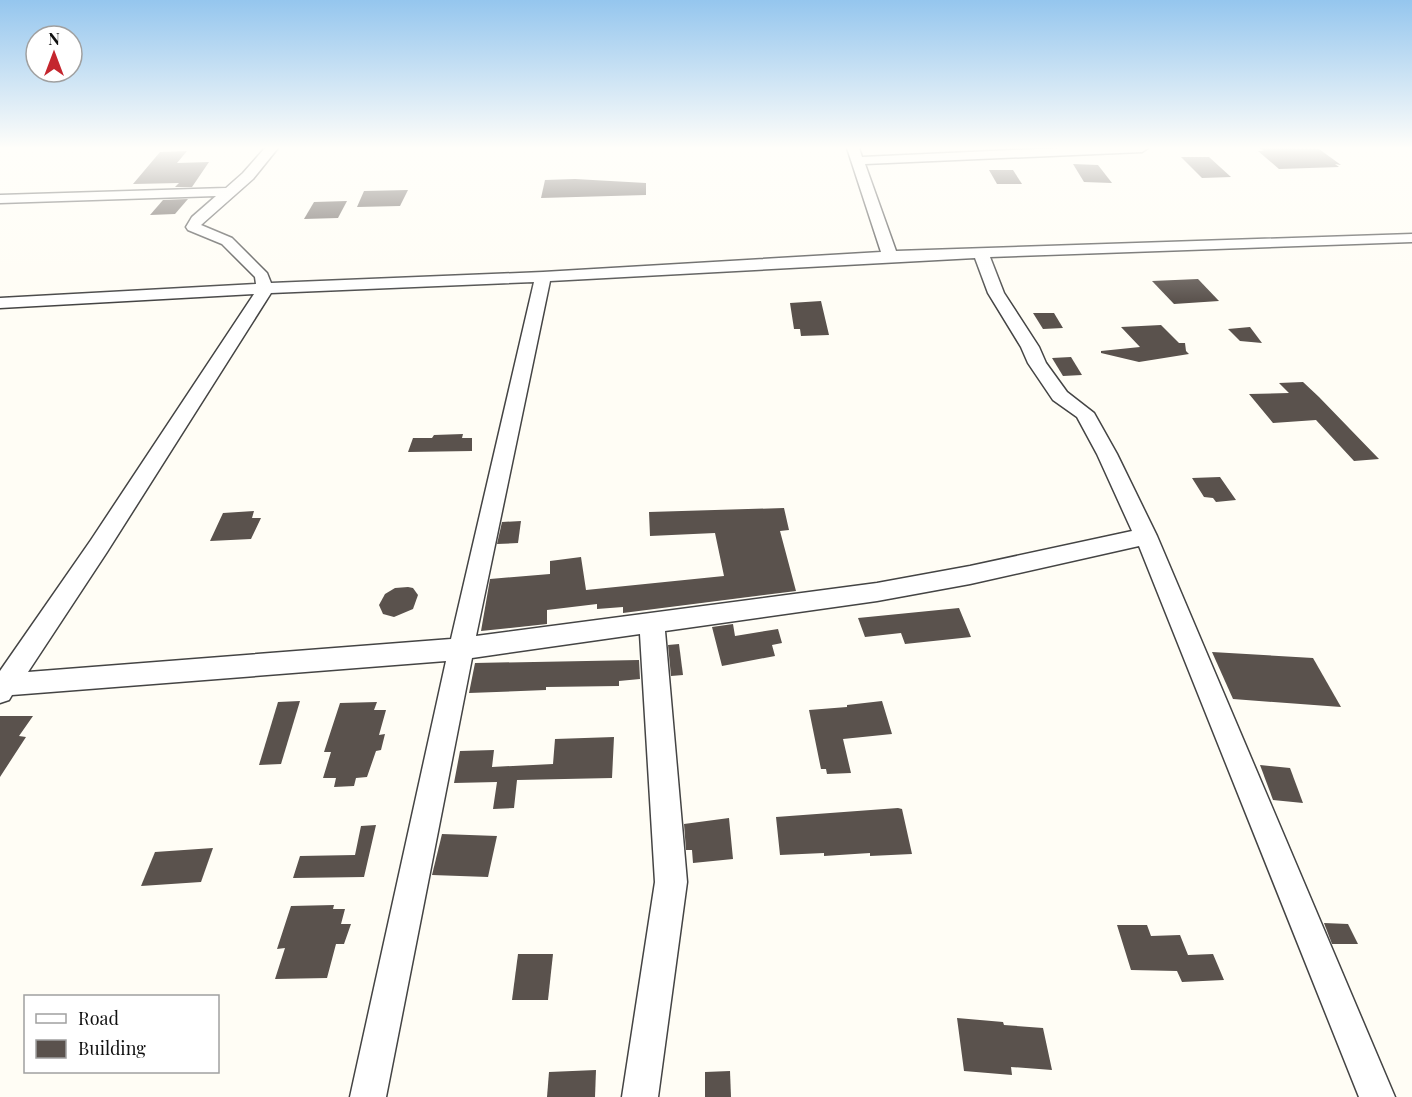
<svg xmlns="http://www.w3.org/2000/svg" width="1412" height="1097" font-family="'Playfair Display',serif">
  <rect width="100%" height="100%" fill="#fffdf5"/>
  <g fill="#5a524d">
    <path d="M1260 148 1319 149 1341 165 1335 164 1339 167 1279 169 1258 151H1264Z"/>
    <path d="M187 151 177 163 209 162 192 187H175L179 183 133 184 160 152Z"/>
    <path d="M1181 157H1209L1231 177 1202 178Z"/>
    <path d="M1073 164 1098 165 1112 183 1084 182Z"/>
    <path d="M989 170H1013L1022 184H997Z"/>
    <path d="M575 179 646 183V195L541 198 545 180Z"/>
    <path d="M408 190 400 206 357 207 364 191Z"/>
    <path d="M188 199 175 214 150 215 163 200Z"/>
    <path d="M347 201 338 218 304 219 314 202Z"/>
    <path d="M1198 279 1219 301 1174 304 1152 281Z"/>
    <path d="M821 301 829 335 801 336 800 329H794L790 303Z"/>
    <path d="M1033 313H1054L1063 328 1043 329Z"/>
    <path d="M1161 325 1179 343H1185L1186 351 1189 354 1139 362 1101 353V351L1140 347 1121 327Z"/>
    <path d="M1250 327 1262 343 1240 341 1228 329Z"/>
    <path d="M1071 357 1082 375 1063 376 1052 358Z"/>
    <path d="M1303 382 1319 397 1379 459 1354 461 1316 420 1273 423 1249 394 1289 393 1279 383Z"/>
    <path d="M463 434 462 438H472V451L408 452 413 438H432L434 435Z"/>
    <path d="M1220 477 1236 500 1216 502 1213 498 1204 497 1192 478Z"/>
    <path d="M784 508 789 530 780 531 796 591 623 613V607L597 609V604L547 610V624L481 631 490 579 550 574V561L581 557 586 590 724 576 715 533 650 536 649 512Z"/>
    <path d="M254 511 252 518H261L251 539 210 541 223 513Z"/>
    <path d="M521 521 518 543 497 544 502 522Z"/>
    <path d="M408 587 413 588 418 595 413 609 394 617 383 614 379 605 385 594 395 588Z"/>
    <path d="M959 608 971 637 905 644 901 633 865 637 858 618Z"/>
    <path d="M733 624 735 636 778 629 782 643 772 645 775 656 722 666 712 627Z"/>
    <path d="M679 644 683 675 671 676 668 645Z"/>
    <path d="M1212 652 1313 658 1341 707 1233 699Z"/>
    <path d="M639 660 640 679 619 681V686L546 687V690L469 693 475 663Z"/>
    <path d="M300 701 281 764 259 765 278 702Z"/>
    <path d="M882 701 892 734 843 739 851 773 827 774 826 769H821L809 710 847 707V705Z"/>
    <path d="M377 702 374 710H386L379 735 385 734 381 750 376 751 367 777 356 778 354 786 334 787 336 778H323L331 752H324L340 703Z"/>
    <path d="M0 716H33L19 736 26 737 0 777Z"/>
    <path d="M614 737 612 778 517 780 514 808 493 809 497 782 454 783 460 751 494 750 492 767 553 764 555 739Z"/>
    <path d="M1260 765 1290 768 1303 803 1273 800Z"/>
    <path d="M898 808 902 809 912 854 870 856V853L824 856V853L780 855 776 817Z"/>
    <path d="M729 818 733 859 693 863 692 850H686L684 824Z"/>
    <path d="M376 825 364 877 293 878 300 856 355 855 361 826Z"/>
    <path d="M442 834 497 836 488 877 432 875Z"/>
    <path d="M213 848 201 882 141 886 155 852Z"/>
    <path d="M334 905 333 909H345L341 924H351L344 944H336L327 978 275 979 285 948 277 949 291 906Z"/>
    <path d="M1324 923 1348 924 1358 944H1332Z"/>
    <path d="M1117 925H1147L1151 936 1180 935 1188 955 1213 954 1224 980 1182 982 1177 971 1131 970Z"/>
    <path d="M518 954H553L548 1000H512Z"/>
    <path d="M957 1018 1003 1022 1004 1025 1043 1028 1052 1070 1011 1067 1012 1075 964 1071Z"/>
    <path d="M596 1070 595 1097H547L549 1072Z"/>
    <path d="M730 1071 731 1097H705V1072Z"/>
  </g>
  <g fill="none" stroke-linecap="round" stroke-linejoin="round">
    <defs>
      <path id="minor" d="M265 148H278L253 179 201 225 232 238 267 273 271 283 543 272 881 252 847 148H859L862 157 1059 148H1148L1142 152 865 164 896 251 1412 234V242L990 257 1004 293 1039 347 1046 363 1067 392 1094 413 1117 454 1157 536 1395 1097H1359L1139 546 970 584 877 601 665 631 687 882 658 1097H622L655 882 640 634 472 658 386 1097H350L446 661 12 695 9 700 0 703V671L91 540 254 294 0 308V298L256 284 255 277 222 244 188 230 186 227 192 217 216 196 0 203V195L226 188 243 173ZM975 258 988 293 1021 347 1028 363 1053 400 1077 417 1097 454 1132 531 970 566 877 583 476 636 550 281ZM534 282 451 639 28 672 107 552 271 293Z"/>
    </defs>
    <use href="#minor" stroke="#444" stroke-width="3"/>
    <use href="#minor" fill="#fff" fill-rule="evenodd"/>
  </g>
  <linearGradient id="sky" x2="0" y2="1"><stop stop-color="#95c6ee"/><stop offset="0.49" stop-color="#fffefa"/><stop offset="1" stop-color="#fffefa" stop-opacity="0"/></linearGradient>
  <rect width="1412" height="302" fill="url(#sky)"/>
  <rect x="24" y="995" width="195" height="78" fill="#ffffff" stroke="#a0a0a0" stroke-width="1.5"/>
  <rect x="36" y="1014" width="30" height="9" fill="#ffffff" stroke="#a0a0a0" stroke-width="1.5"/>
  <text x="78" y="1025" font-size="18" fill="#111111">Road</text>
  <rect x="36" y="1040" width="30" height="18" fill="#5a524d" stroke="#a0a0a0" stroke-width="1.5"/>
  <text x="78" y="1055" font-size="18" fill="#111111">Building</text>
  <g transform="translate(54 54)"><circle r="28" fill="#ffffff" stroke="#a0a0a0" stroke-width="1.5"/>
  <path d="M0-4.5L10 22L0 15L-10 22Z" fill="#c4262e"/>
  <text y="-9" font-size="16" font-weight="bold" text-anchor="middle" fill="#111111">N</text>
  </g>
</svg>
